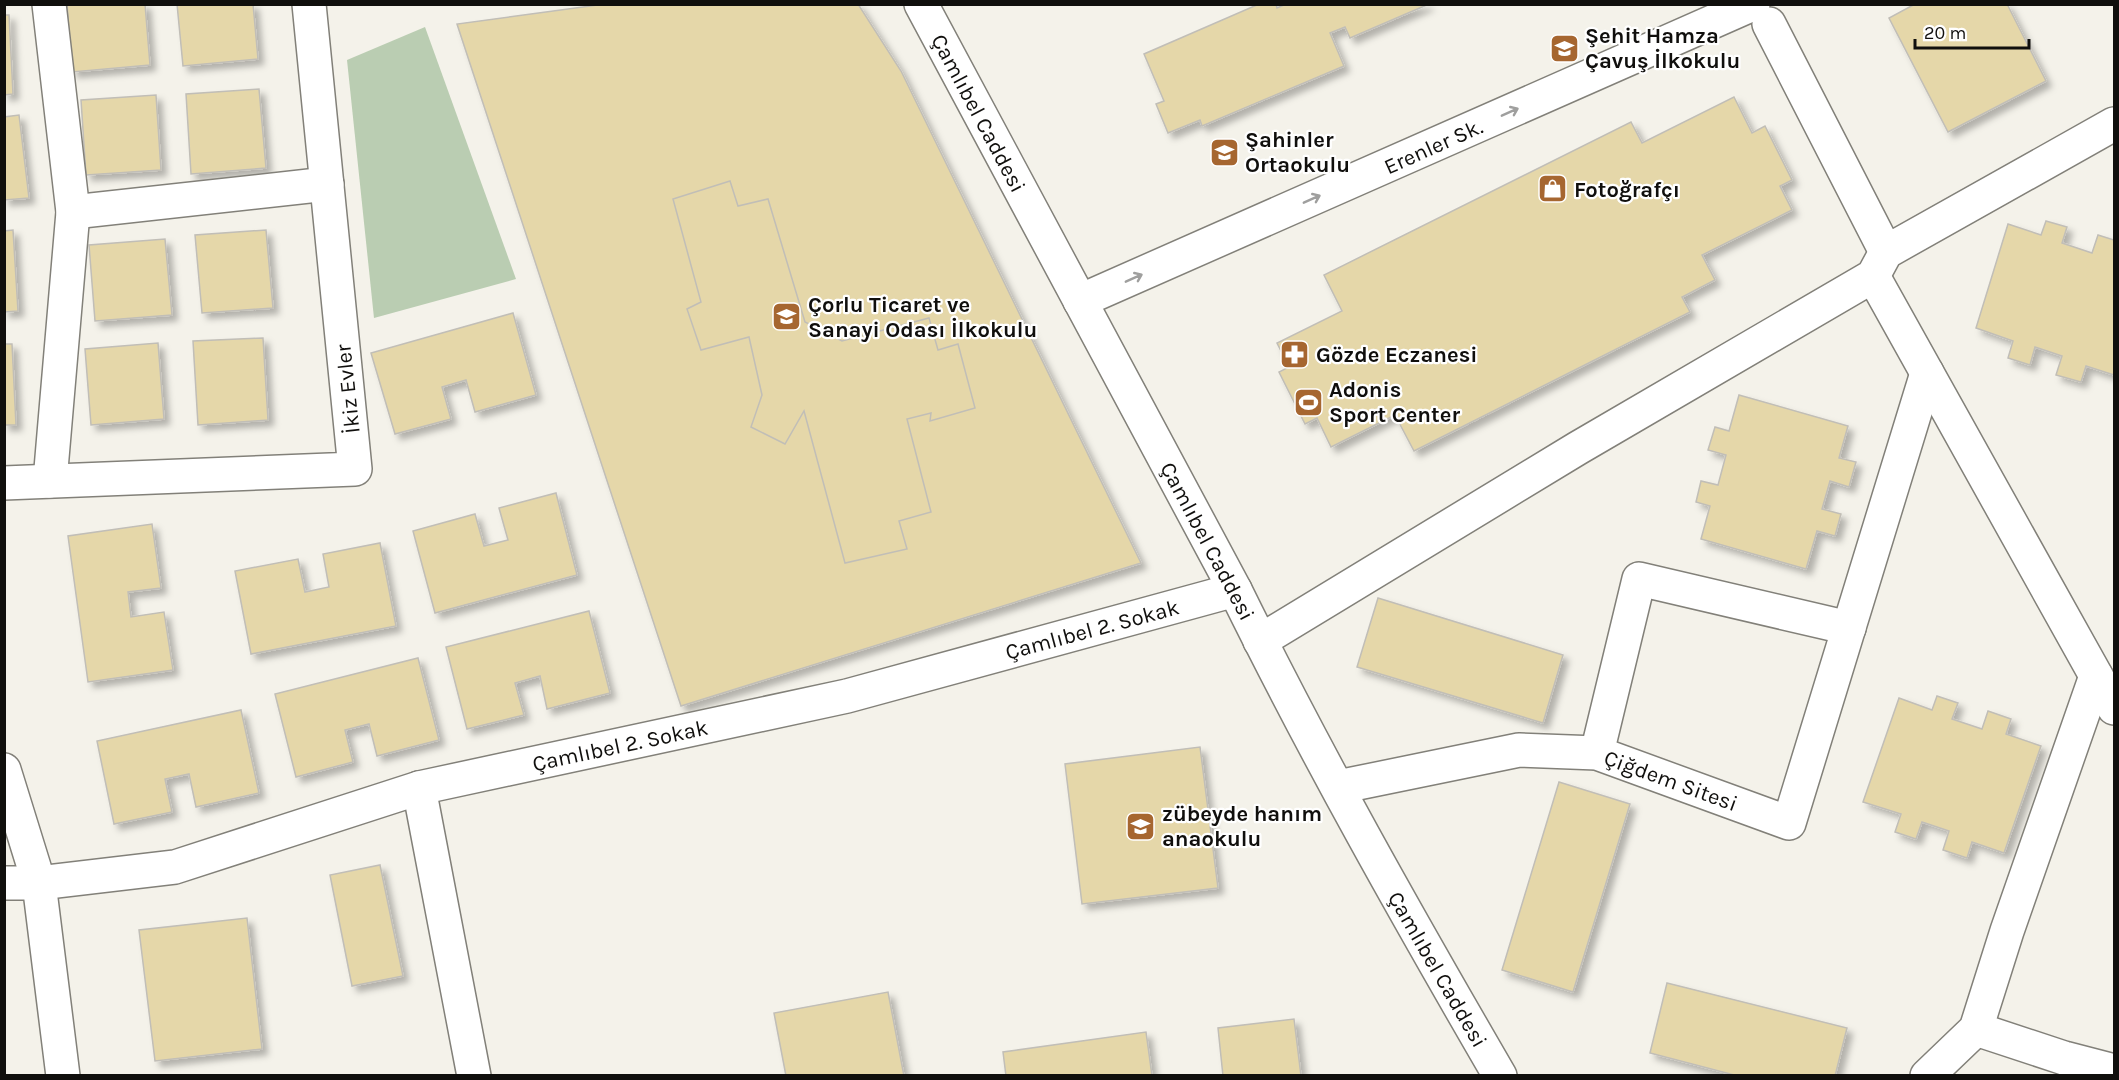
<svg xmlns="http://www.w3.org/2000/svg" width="2119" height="1080" font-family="Karla,sans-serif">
  <defs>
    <filter id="shadow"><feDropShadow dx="5.5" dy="5.5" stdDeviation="3" flood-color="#0004"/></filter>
  </defs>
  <rect width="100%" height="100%" fill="#f4f2ea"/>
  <path fill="#bacdb2" d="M425 27 516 279 374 318 347 60Z"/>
  <g fill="#e5d7a9" stroke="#c1beb7" stroke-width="1.5" filter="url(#shadow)">
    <path d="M67 4H145L150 65 72 72Z"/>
    <path d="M177 4H253L258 59 183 66Z"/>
    <path d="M605 4H858L901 71 1141 563 681 706 457 24Z"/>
    <path d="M1259 4H1276L1277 8 1286 4H1429L1350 38 1345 27 1330 33 1344 66 1202 126 1200 120 1168 133 1156 104 1164 101 1144 54Z"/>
    <path d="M1915 4H2007L2046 81 1948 132 1889 18Z"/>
    <path d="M4 15H9L13 94 4 95Z"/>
    <path d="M259 89 266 168 191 174 186 94Z"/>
    <path d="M156 95 161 170 86 175 81 100Z"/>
    <path d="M1734 97 1752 133 1765 126 1792 180 1780 186 1792 210 1702 255 1715 280 1682 297 1690 312 1414 451 1395 415 1331 447 1317 418 1305 424 1279 372 1289 367 1277 343 1342 311 1324 275 1631 122 1642 143Z"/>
    <path d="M19 115 29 198 4 200V117Z"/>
    <path d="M730 181 738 206 768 199 805 322 842 341 929 318 938 350 958 344 975 408 930 421 931 413 907 419 931 512 899 521 907 549 845 563 804 411 785 444 751 427 762 395 749 337 701 350 687 309 701 302 673 199Z"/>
    <path d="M2046 221 2067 227 2062 243 2092 253 2098 235 2114 240V375L2086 366 2081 382 2056 375 2062 356 2035 347 2030 365 2008 358 2013 341 1976 328 2008 224 2041 235Z"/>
    <path d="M13 230 18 311 4 312V231Z"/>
    <path d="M266 230 273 308 202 313 195 235Z"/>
    <path d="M165 239 172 315 95 321 89 245Z"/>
    <path d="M513 313 536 395 475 412 466 380 442 387 451 419 395 434 371 353Z"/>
    <path d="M263 338 268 420 198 425 193 341Z"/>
    <path d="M158 343 164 419 91 425 85 349Z"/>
    <path d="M4 344H12L16 425H4Z"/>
    <path d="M1739 395 1848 426 1839 458 1856 462 1849 487 1830 481 1822 509 1841 514 1835 536 1817 531 1806 569 1701 539 1710 506 1696 502 1701 481 1718 485 1726 455 1708 450 1715 427 1729 431Z"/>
    <path d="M556 493 577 575 435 613 413 531 475 514 484 546 508 540 499 508Z"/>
    <path d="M152 524 161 588 128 592 131 617 164 612 173 670 88 682 68 536Z"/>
    <path d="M380 543 396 626 251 654 235 571 298 559 305 592 329 587 323 554Z"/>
    <path d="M1378 598 1563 655 1543 723 1357 667Z"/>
    <path d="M589 611 610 693 547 709 540 676 515 683 524 715 467 729 446 647Z"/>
    <path d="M418 658 439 740 377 756 369 724 345 730 353 762 296 777 275 694Z"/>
    <path d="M1937 696 1958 703 1952 719 1982 729 1988 711 2011 719 2006 734 2041 746 2004 853 1972 842 1967 858 1943 850 1949 831 1922 822 1916 839 1895 832 1901 814 1863 802 1899 698 1932 710Z"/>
    <path d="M241 710 259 793 196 807 189 774 165 779 172 812 114 824 97 741Z"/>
    <path d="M1200 747 1218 888 1082 904 1065 764Z"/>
    <path d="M1559 782 1630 804 1573 992 1502 970Z"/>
    <path d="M380 865 403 976 352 986 330 875Z"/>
    <path d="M247 918 262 1049 155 1061 139 930Z"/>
    <path d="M1667 983 1847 1028 1835 1076H1738L1650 1053Z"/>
    <path d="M888 992 904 1076H786L774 1013Z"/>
    <path d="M1294 1019 1301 1076H1223L1218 1028Z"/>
    <path d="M1146 1032 1152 1076H1006L1003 1052Z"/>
  </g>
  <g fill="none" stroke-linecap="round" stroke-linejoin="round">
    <defs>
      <g id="minor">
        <path d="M49 4 73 212 50 481"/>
        <path d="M1769 24 1886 252"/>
        <path d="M73 212 327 184"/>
        <path d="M1873 276 2114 708"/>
        <path d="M1080 301 1753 4"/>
        <path d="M4 483 355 469 309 4"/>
        <path d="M1260 641 1578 448 1873 276 1886 252 2114 124"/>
        <path d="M1597 753 1639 579 1849 628"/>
        <path d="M4 770 39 883 63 1076"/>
        <path d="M1338 787 1519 750 1597 753 1789 823 1927 373"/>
        <path d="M419 788 474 1076"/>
        <path d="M4 883H39L175 867 419 788 847 696 1235 590"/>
        <path d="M1976 1029 2064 1058 2114 1071"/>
        <path d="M1927 1076 1976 1029 2007 931 2096 676"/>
      </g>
      <path id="major" d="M921 4 1235 590C1316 755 1407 916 1500 1076"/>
    </defs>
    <use href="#minor" stroke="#828079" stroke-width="36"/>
    <use href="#major" stroke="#828079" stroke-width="36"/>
    <use href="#minor" stroke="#fff" stroke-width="33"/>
    <use href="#major" stroke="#fff" stroke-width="33"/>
  </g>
  <defs><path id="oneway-shaft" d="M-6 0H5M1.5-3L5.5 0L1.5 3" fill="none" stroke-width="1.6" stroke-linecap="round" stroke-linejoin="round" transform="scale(1.5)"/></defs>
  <g stroke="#9f9f9e">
    <use href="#oneway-shaft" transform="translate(1510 112) rotate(-24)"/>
    <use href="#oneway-shaft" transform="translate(1312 199) rotate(-24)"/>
    <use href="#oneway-shaft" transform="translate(1134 278) rotate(-24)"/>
  </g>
  <defs>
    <symbol id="school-square" viewBox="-11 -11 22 22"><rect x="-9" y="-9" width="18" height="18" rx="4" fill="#a66630" stroke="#fff"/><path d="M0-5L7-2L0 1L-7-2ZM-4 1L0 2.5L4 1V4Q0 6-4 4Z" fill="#fff"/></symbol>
    <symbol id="shop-square" viewBox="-11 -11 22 22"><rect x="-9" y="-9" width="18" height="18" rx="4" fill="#a66630" stroke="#fff"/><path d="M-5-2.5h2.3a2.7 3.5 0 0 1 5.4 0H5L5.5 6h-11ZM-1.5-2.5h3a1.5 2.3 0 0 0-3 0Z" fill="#fff"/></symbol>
    <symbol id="pharmacy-square" viewBox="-11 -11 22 22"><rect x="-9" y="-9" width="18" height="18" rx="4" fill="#a66630" stroke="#fff"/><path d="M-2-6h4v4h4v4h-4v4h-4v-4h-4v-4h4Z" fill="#fff"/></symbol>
    <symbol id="stadium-square" viewBox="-11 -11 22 22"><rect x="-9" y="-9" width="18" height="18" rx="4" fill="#a66630" stroke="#fff"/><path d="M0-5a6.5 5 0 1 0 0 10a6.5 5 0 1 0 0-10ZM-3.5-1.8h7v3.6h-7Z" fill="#fff"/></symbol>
  </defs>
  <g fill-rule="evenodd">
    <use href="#school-square" x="1548" y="32" width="33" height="33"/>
    <use href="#school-square" x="1208" y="136" width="33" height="33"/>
    <use href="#shop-square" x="1536" y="172" width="33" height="33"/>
    <use href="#school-square" x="770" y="300" width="33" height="33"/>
    <use href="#pharmacy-square" x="1278" y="338" width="33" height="33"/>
    <use href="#stadium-square" x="1292" y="386" width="33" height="33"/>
    <use href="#school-square" x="1124" y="810" width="33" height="33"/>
  </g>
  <g text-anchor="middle" stroke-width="4.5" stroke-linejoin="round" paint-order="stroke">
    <g font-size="22" font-weight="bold" fill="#100f0d" stroke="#fff" text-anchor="start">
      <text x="1585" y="43">Şehit Hamza<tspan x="1585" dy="25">Çavuş İlkokulu</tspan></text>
      <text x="1245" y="147">Şahinler<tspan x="1245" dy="25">Ortaokulu</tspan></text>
      <text x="1574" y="197">Fotoğrafçı</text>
      <text x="808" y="312">Çorlu Ticaret ve<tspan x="808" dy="25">Sanayi Odası İlkokulu</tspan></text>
      <text x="1316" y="362">Gözde Eczanesi</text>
      <text x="1329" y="397">Adonis<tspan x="1329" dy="25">Sport Center</tspan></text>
      <text x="1162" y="821">zübeyde hanım<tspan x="1162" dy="25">anaokulu</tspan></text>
    </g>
    <g font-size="22" fill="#100f0d" stroke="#fff">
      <text transform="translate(979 113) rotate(62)" y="8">Çamlıbel Caddesi</text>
      <text transform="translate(1433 146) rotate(-24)" y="8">Erenler Sk.</text>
      <text transform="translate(347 389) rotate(-96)" y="8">İkiz Evler</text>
      <text transform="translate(1208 541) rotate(62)" y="8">Çamlıbel Caddesi</text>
      <text transform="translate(1092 629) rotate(-15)" y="8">Çamlıbel 2. Sokak</text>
      <text transform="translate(620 745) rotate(-12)" y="8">Çamlıbel 2. Sokak</text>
      <text transform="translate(1671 780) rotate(20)" y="8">Çiğdem Sitesi</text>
      <text transform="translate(1438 969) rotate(60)" y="8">Çamlıbel Caddesi</text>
    </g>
  </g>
  <rect width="2119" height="1080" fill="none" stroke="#100f0d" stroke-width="12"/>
  <path d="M1915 39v9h114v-9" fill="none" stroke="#100f0d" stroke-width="3"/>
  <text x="1924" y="39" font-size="18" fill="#100f0d" stroke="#ffffff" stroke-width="4.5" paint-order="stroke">20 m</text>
</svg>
